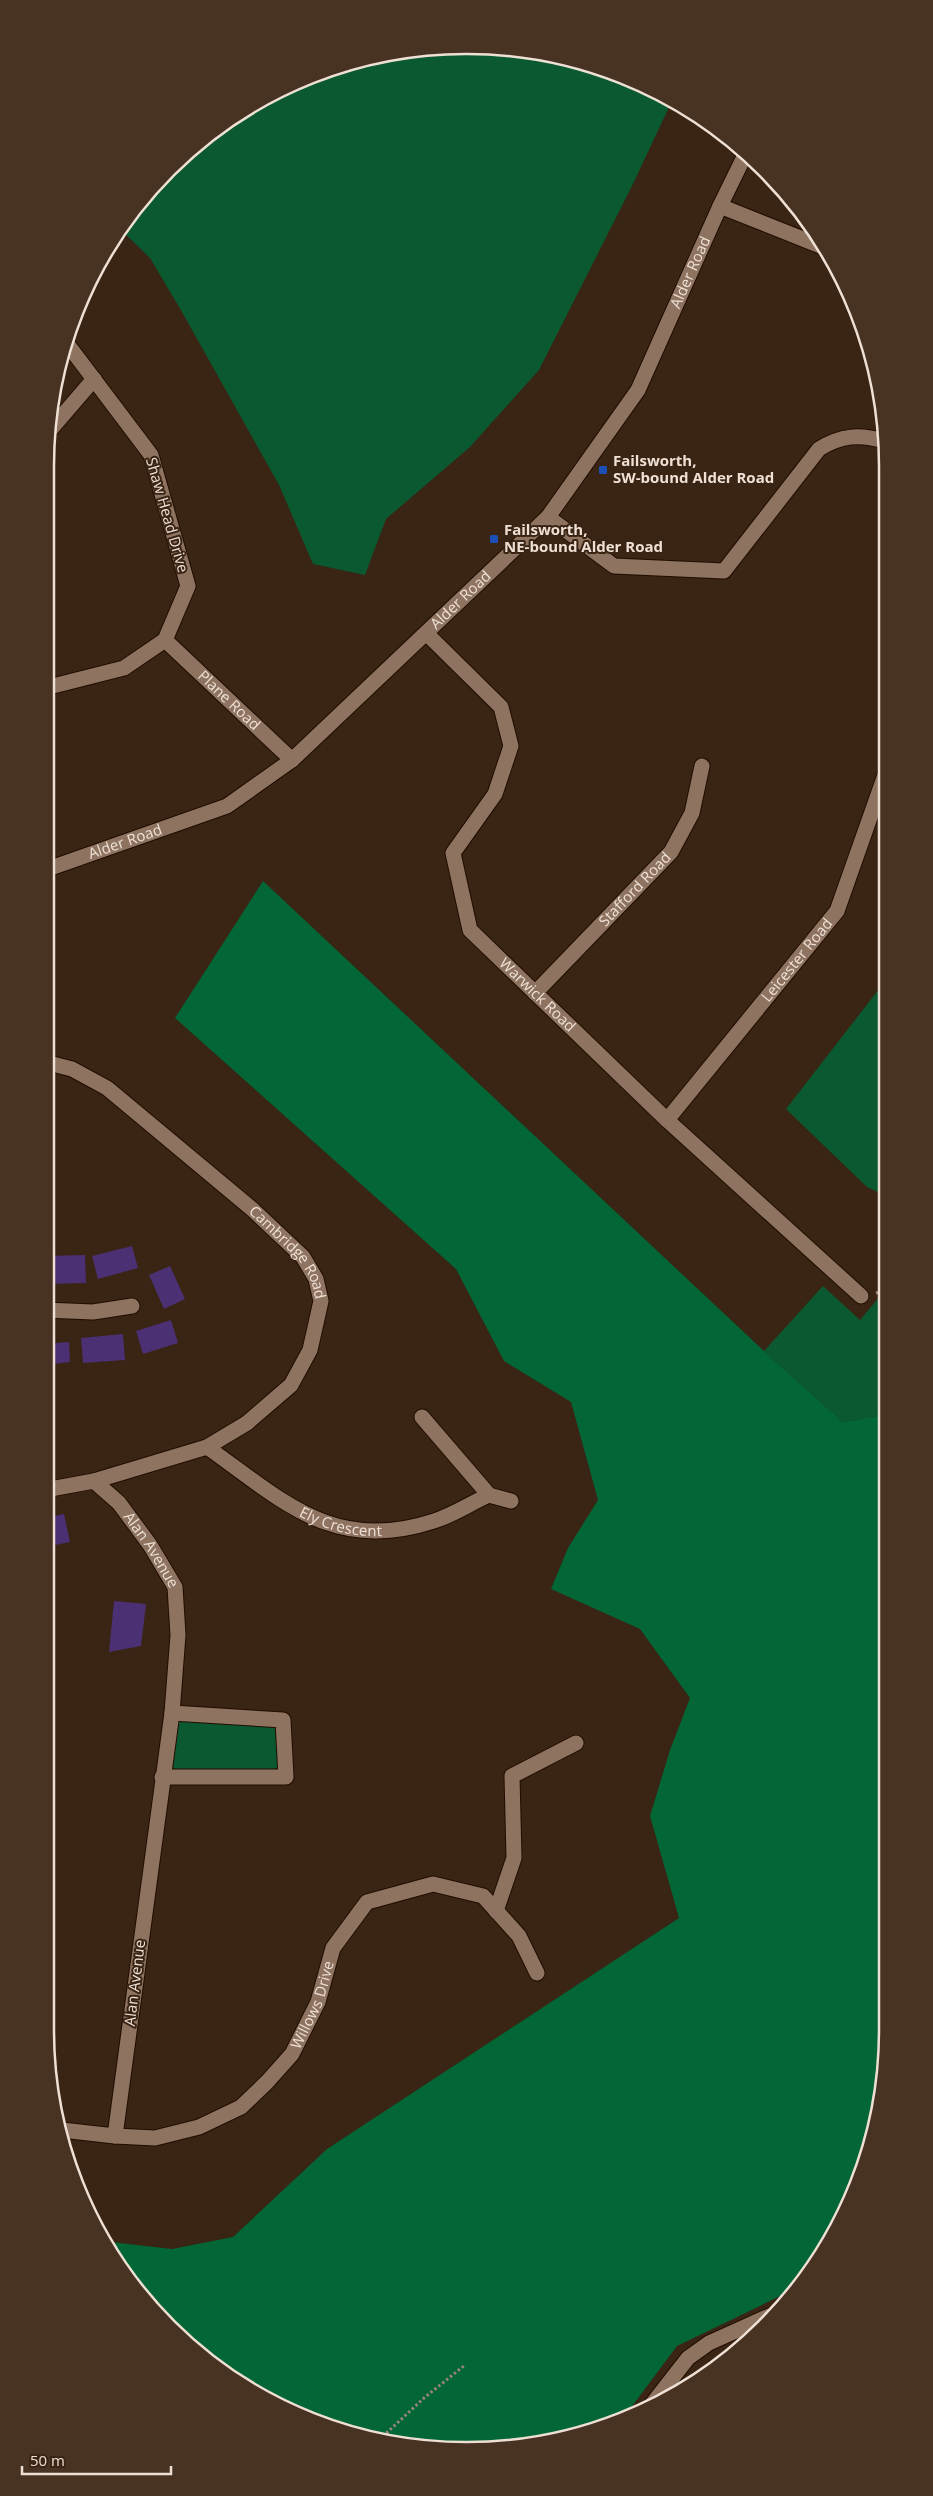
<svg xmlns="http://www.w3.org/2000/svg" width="933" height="2496" font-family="'Open Sans',sans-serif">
  <rect width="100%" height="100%" fill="#3a2413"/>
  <g fill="#0a5930">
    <path d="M494 46 576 59 671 103 632 186 539 370 470 447 386 519 365 575 313 564 279 485 182 312 150 258 120 229C181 132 299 66 411 49 438 45 467 47 494 46Z"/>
    <path d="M886 980V1196L867 1187 786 1109Z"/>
    <path d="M823 1286 860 1320 886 1289 887 1414 843 1422 764 1351Z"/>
    <path d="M174 1720 267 1723 275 1728 282 1766 266 1772 166 1773Z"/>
  </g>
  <path fill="#026636" d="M263 881 764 1351 843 1422 887 1414 888 2030 874 2139 844 2216 801 2286 677 2346 621 2421 549 2443 411 2447 331 2429 256 2395 149 2307 102 2241 172 2249 233 2237 327 2149 679 1918 650 1816 670 1750 690 1698 640 1629 551 1589 568 1548 598 1500 571 1402 504 1361 456 1269 175 1018Z"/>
  <g fill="#4b3074">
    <path d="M132 1246 138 1268 98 1279 92 1256Z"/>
    <path d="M85 1255 86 1283 45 1284V1256Z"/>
    <path d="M170 1266 185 1299 164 1309 149 1275Z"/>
    <path d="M171 1320 178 1343 143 1354 136 1331Z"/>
    <path d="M123 1334 125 1360 83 1363 81 1338Z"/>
    <path d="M69 1342 70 1362 45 1365V1344Z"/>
    <path d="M64 1514 70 1542 45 1547V1518Z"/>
    <path d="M114 1601 146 1604 141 1646 109 1652Z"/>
  </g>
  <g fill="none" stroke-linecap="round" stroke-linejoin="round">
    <defs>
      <g id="minor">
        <path d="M720 206 823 247"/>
        <path d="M50 430 94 379"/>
        <path d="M548 517 614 566 724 571 819 449C841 435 860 434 884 441"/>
        <path id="s1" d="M426 633 501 707 511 746 495 794 453 853 470 930 667 1120 861 1296"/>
        <path id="s2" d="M165 640 292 760"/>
        <path d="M45 688 124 668 165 640 188 586 151 455 65 341"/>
        <path id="s3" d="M45 870 227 806 292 760 548 517 638 390 720 206 745 155"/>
        <path id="s4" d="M535 993 671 852 692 813 702 766"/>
        <path id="s5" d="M45 1062 72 1069 107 1088 252 1209 303 1257 316 1279 321 1301 310 1350 291 1385 247 1423 207 1447 94 1481"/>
        <path id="s6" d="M667 1120 837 911 885 775"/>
        <path d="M45 1310 93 1312 132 1306"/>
        <path d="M422 1417 489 1495 511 1501"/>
        <path id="s7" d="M207 1447C283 1501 334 1554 434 1521 453 1515 471 1503 489 1495"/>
        <path id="s8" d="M45 1490 94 1481 119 1503 150 1545 175 1587 178 1635 172 1713 115 2136 62 2130"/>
        <path d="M162 1777H286L283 1720 172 1713"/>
        <path d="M496 1911 514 1858 512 1776 576 1743"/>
        <path id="s9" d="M115 2136 155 2138 199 2127 241 2107 267 2082 292 2054 318 2002 333 1948 367 1902 433 1884 483 1896 519 1936 537 1973"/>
        <path d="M649 2408 688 2358 709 2343 769 2316"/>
      </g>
    </defs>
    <use href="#minor" stroke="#200d00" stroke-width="17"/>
    <g stroke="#988578" stroke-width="3" stroke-dasharray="2.5 2.5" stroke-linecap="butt">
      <path d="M876 1293 886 1291"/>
      <path d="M379 2440 424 2398 465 2365"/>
    </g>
    <use href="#minor" stroke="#8d7360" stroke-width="15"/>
  </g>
  <g fill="#1a4fb4" stroke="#3a2413" stroke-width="2">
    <rect x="598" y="465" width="10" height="10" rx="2.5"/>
    <rect x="489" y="534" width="10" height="10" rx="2.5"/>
  </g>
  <g text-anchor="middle" stroke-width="4" stroke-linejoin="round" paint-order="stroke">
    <g font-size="15" fill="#efe0d6" stroke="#3a2413">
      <text dy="5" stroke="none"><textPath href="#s3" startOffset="910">Alder Road</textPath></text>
      <text transform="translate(167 515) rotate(74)" y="5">Shaw Head Drive</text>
      <text dy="5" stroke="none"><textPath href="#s3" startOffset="505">Alder Road</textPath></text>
      <text dy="5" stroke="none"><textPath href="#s2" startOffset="88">Plane Road</textPath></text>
      <text dy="5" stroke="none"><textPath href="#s3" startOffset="85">Alder Road</textPath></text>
      <text dy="5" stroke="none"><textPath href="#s4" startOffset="144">Stafford Road</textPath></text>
      <text dy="5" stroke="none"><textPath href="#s6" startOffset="206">Leicester Road</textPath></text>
      <text dy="5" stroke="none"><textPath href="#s1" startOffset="441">Warwick Road</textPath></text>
      <text dy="5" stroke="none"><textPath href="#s5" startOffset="314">Cambridge Road</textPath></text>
      <text dy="5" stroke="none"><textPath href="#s7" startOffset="156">Ely Crescent</textPath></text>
      <text dy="5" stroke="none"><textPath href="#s8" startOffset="140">Alan Avenue</textPath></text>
      <text transform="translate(135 1983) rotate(-83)" y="5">Alan Avenue</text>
      <text dy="5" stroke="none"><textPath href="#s9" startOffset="259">Willows Drive</textPath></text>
    </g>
    <g font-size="15" font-weight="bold" fill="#efe0d6" stroke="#3a2413" text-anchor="start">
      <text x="613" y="466">Failsworth,<tspan x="613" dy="17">SW-bound Alder Road</tspan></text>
      <text x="504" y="535">Failsworth,<tspan x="504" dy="17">NE-bound Alder Road</tspan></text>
    </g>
  </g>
  <path d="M0 0H933V2496H0ZM466 54H467A412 412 0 0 1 879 466V2030A412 412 0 0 1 467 2442H466A412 412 0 0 1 54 2030V466A412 412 0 0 1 466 54Z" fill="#483323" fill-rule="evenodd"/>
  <path fill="none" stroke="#efe0d6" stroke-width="2.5" d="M466 54H467A412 412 0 0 1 879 466V2030A412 412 0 0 1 467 2442H466A412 412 0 0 1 54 2030V466A412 412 0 0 1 466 54Z"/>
  <path d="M22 2466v8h149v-8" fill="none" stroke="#efe0d6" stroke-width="2.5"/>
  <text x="30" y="2466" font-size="15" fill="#efe0d6" stroke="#3a2413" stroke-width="4" paint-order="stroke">50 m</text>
</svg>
